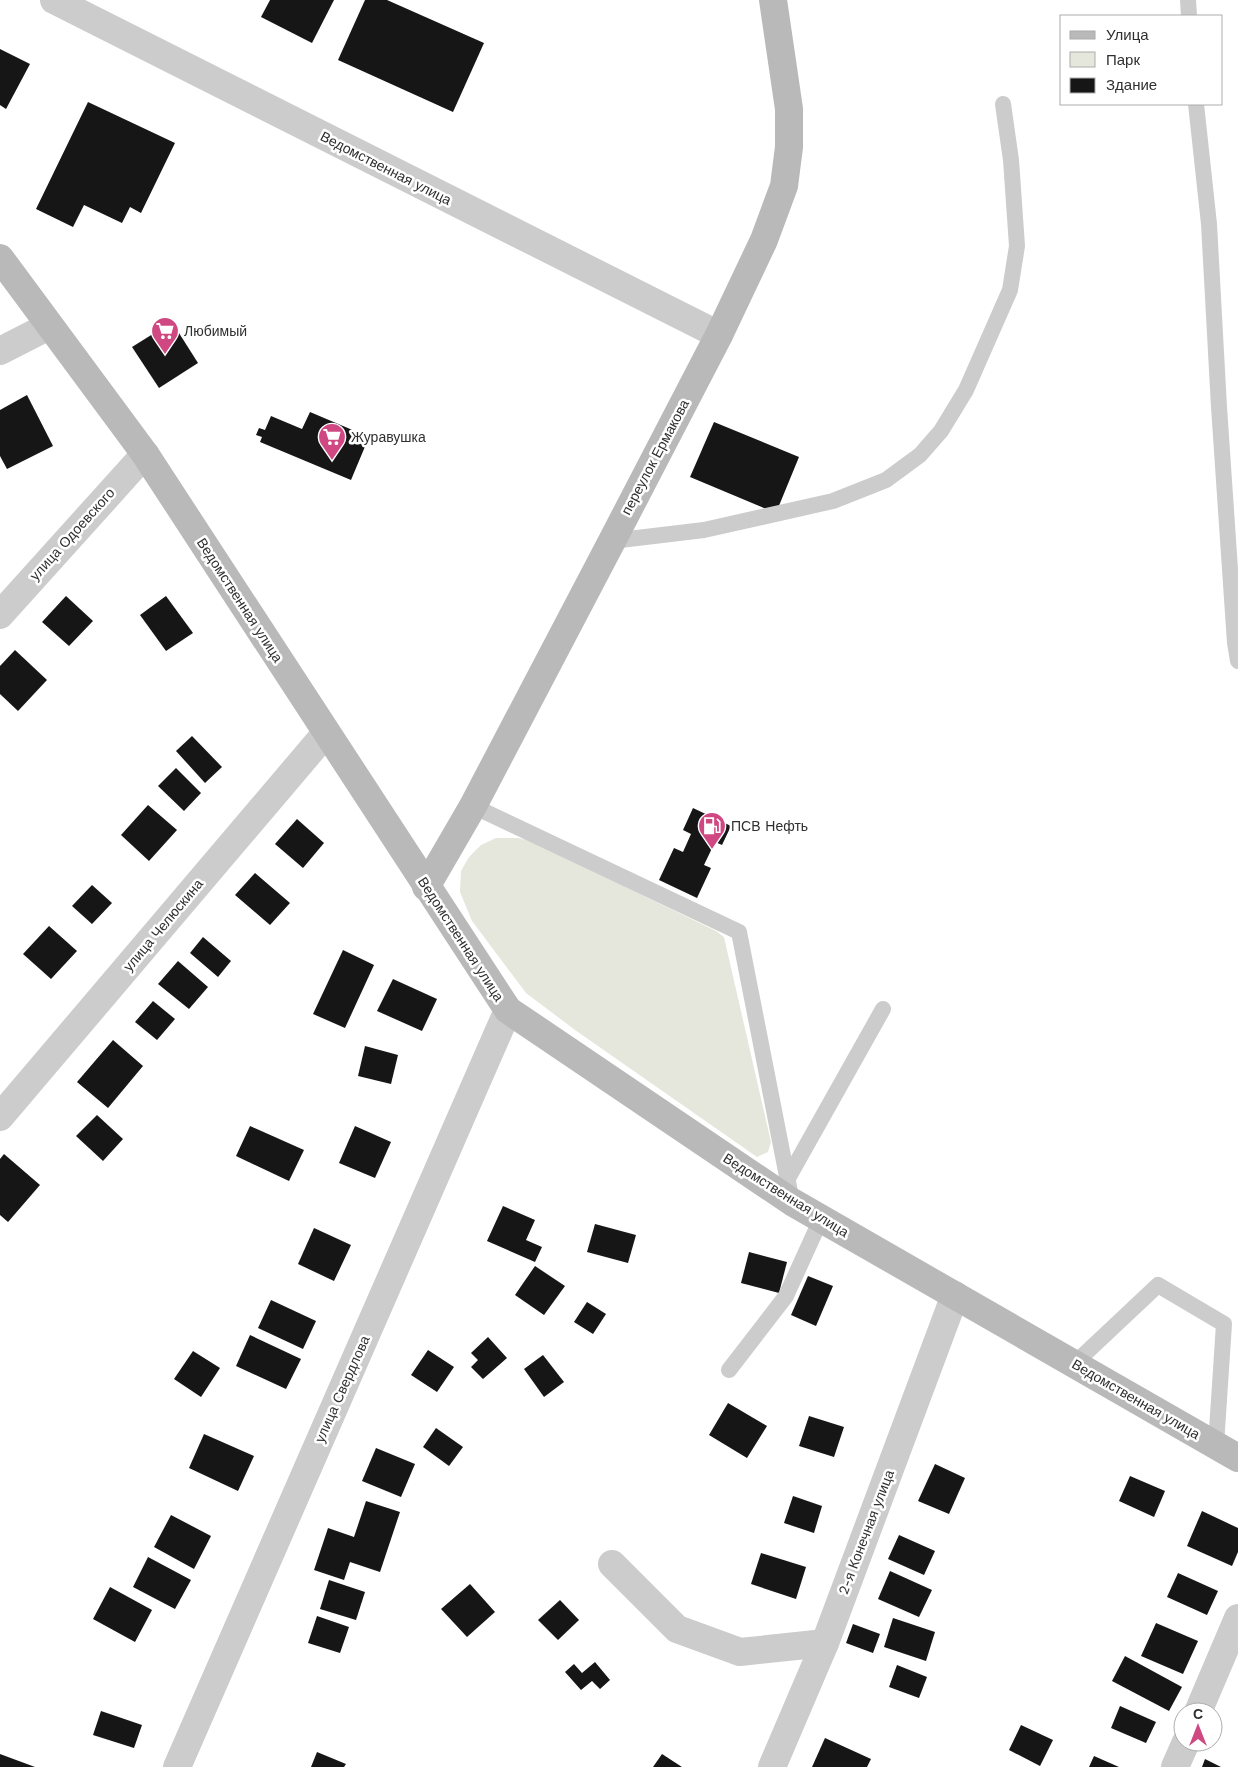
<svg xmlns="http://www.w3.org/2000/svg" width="1238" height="1767" font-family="'Work Sans',sans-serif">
  <rect width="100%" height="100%" fill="#fff"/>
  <path fill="#e6e7dc" d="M496 838H518L531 841 716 931 724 937 771 1142 768 1152 757 1157 575 1030 526 993 472 921 460 892 461 871 469 857 481 845Z"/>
  <g fill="#161616">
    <path d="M270 0H334L312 43 261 17Z"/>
    <path d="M365 0H387L484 43 453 112 338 60Z"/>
    <path d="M0 49 30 64 6 109 0 105Z"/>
    <path d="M88 102 175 143 141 213 130 207 122 223 84 205 73 227 36 209Z"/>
    <path d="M172 322 198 363 159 388 132 347Z"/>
    <path d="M27 395 53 446 7 469 0 456V410Z"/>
    <path d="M310 412 369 437 351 480 260 442 262 437 256 435 259 428 265 430 271 416 302 429Z"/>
    <path d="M714 422 799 457 776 513 690 477Z"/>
    <path d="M66 596 93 621 69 646 42 622Z"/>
    <path d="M166 596 193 633 166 651 140 615Z"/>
    <path d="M15 650 47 680 18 711 0 694V666Z"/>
    <path d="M192 736 222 767 205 783 176 751Z"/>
    <path d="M176 768 201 793 184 811 158 786Z"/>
    <path d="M148 805 177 830 149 861 121 835Z"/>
    <path d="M693 808 731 826 722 845 715 842 704 865 711 868 697 898 659 880 674 848 683 852 691 834 683 830Z"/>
    <path d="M297 819 324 843 303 868 275 844Z"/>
    <path d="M255 873 290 903 270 925 235 895Z"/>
    <path d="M92 885 112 903 92 924 72 906Z"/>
    <path d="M49 926 77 951 51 979 23 954Z"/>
    <path d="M203 937 231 961 218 977 190 953Z"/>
    <path d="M343 950 374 965 345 1028 313 1014Z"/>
    <path d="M178 961 208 987 189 1009 158 984Z"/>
    <path d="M393 979 437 999 422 1031 377 1011Z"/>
    <path d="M153 1001 175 1019 157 1040 135 1022Z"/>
    <path d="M113 1040 143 1066 108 1108 77 1082Z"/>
    <path d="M365 1046 398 1055 391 1084 358 1076Z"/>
    <path d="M97 1115 123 1139 103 1161 76 1136Z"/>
    <path d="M250 1126 304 1150 289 1181 236 1156Z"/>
    <path d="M355 1126 391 1142 375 1178 339 1163Z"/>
    <path d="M4 1154 40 1185 8 1222 0 1215V1159Z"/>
    <path d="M503 1206 535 1220 526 1240 542 1247 535 1262 487 1241Z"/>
    <path d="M595 1224 636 1235 628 1263 587 1252Z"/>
    <path d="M314 1228 351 1245 334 1281 298 1264Z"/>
    <path d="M749 1252 787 1262 779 1293 741 1283Z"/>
    <path d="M535 1266 565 1286 544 1315 515 1295Z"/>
    <path d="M808 1276 833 1286 816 1326 791 1315Z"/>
    <path d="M271 1300 316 1321 303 1349 258 1328Z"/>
    <path d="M587 1302 606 1314 593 1334 574 1322Z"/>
    <path d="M250 1335 301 1359 286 1389 236 1366Z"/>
    <path d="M488 1337 507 1358 483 1379 471 1367 478 1360 471 1353Z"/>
    <path d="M428 1350 454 1367 437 1392 411 1375Z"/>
    <path d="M193 1351 220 1368 201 1397 174 1379Z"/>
    <path d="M543 1355 564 1382 544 1397 524 1369Z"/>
    <path d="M728 1403 767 1426 747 1458 709 1435Z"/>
    <path d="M809 1416 844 1427 834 1457 799 1446Z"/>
    <path d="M436 1428 463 1447 449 1466 423 1447Z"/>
    <path d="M204 1434 254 1456 238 1491 189 1468Z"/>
    <path d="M376 1448 415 1464 401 1497 362 1481Z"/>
    <path d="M935 1464 965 1478 949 1514 918 1501Z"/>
    <path d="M1130 1476 1165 1491 1154 1517 1119 1501Z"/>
    <path d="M793 1496 822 1506 814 1533 784 1523Z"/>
    <path d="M366 1501 400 1512 380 1572 350 1562 344 1580 314 1570 328 1528 354 1537Z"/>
    <path d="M1202 1511 1238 1528V1552L1232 1566 1187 1546Z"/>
    <path d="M171 1515 211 1536 194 1569 154 1547Z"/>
    <path d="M899 1535 935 1551 924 1575 888 1559Z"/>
    <path d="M761 1553 806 1567 796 1599 751 1584Z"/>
    <path d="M148 1557 191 1580 175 1609 133 1587Z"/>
    <path d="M890 1571 932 1590 919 1617 878 1599Z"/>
    <path d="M1178 1573 1218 1591 1207 1615 1167 1597Z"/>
    <path d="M329 1580 365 1592 356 1620 320 1609Z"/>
    <path d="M470 1584 495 1612 467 1637 441 1609Z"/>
    <path d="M110 1587 152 1610 135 1642 93 1619Z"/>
    <path d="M560 1600 579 1620 558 1640 538 1620Z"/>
    <path d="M317 1616 349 1627 340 1653 308 1643Z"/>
    <path d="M893 1618 935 1632 926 1661 884 1647Z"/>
    <path d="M1156 1623 1198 1641 1183 1674 1141 1656Z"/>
    <path d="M853 1624 880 1634 873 1653 846 1643Z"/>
    <path d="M1125 1656 1182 1687 1169 1711 1112 1681Z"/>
    <path d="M595 1662 610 1680 600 1689 592 1681 581 1690 565 1672 574 1664 582 1673Z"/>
    <path d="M897 1665 927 1677 919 1698 889 1687Z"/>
    <path d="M1120 1706 1156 1722 1146 1743 1111 1728Z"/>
    <path d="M101 1711 142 1725 134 1748 93 1735Z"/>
    <path d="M1021 1725 1053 1740 1040 1766 1009 1750Z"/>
    <path d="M825 1738 871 1759 867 1767H812Z"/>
    <path d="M317 1752 346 1764 344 1767H311Z"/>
    <path d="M0 1754 35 1767H0Z"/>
    <path d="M662 1754 682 1767H653Z"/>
    <path d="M1094 1756 1119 1767H1089Z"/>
    <path d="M1205 1759 1221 1767H1202Z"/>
  </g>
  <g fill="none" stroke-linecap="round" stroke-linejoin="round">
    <g stroke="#ccc" stroke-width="16">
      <path d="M1188 0 1189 16"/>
      <path d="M1196 104 1209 224 1219 407 1235 643 1238 661"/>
      <path d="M612 541 704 530 833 501 886 480 920 455 941 431 966 390 1010 290 1017 246 1011 160 1003 104"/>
      <path d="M473 806 739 932 792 1202"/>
      <path d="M787 1180 883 1009"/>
      <path d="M1074 1364 1158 1285 1224 1324 1216 1445"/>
      <path d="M729 1370 786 1296 821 1219"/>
    </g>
    <g stroke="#ccc" stroke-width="28">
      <path d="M54 0 719 335"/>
      <path d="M0 351 49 326"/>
      <path d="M0 615 145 454"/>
      <path d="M0 1117 326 733"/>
      <path d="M612 1564 677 1629 740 1652 825 1643"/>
      <path d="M1198 1712 1238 1618"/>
      <path d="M177 1767 508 1010"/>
      <path d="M772 1767 825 1643 955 1295"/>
      <path d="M1175 1767 1186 1742"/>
    </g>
    <g stroke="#b9b9b9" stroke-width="28">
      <path d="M0 258 145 454 508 1010 792 1202 1238 1458"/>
      <path d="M426 887 473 806 612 541 719 335 764 240 784 186 789 147V109L773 0"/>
    </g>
  </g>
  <defs>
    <symbol id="supermarket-pin" viewBox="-11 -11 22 30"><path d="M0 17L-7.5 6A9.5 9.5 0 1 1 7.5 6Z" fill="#cf4882" stroke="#fff"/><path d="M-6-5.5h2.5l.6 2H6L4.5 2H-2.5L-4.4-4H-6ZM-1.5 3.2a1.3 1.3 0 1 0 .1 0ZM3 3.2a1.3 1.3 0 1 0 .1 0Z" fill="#fff"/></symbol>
    <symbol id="fuel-pin" viewBox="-11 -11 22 30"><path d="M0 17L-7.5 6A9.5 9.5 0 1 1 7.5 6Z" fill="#cf4882" stroke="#fff"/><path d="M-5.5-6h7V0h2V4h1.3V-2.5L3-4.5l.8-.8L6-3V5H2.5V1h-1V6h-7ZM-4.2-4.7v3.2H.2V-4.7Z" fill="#fff"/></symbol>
  </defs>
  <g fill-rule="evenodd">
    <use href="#supermarket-pin" x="149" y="315" width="32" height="43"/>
    <use href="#supermarket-pin" x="316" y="421" width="32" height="43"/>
    <use href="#fuel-pin" x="696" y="810" width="32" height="43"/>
  </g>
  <g text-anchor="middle" stroke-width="5" stroke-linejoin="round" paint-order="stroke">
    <g font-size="14" fill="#2f2f2f" stroke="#fff">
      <text transform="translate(386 168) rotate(27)" y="5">Ведомственная улица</text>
      <text transform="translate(655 457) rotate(-62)" y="5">переулок Ермакова</text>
      <text transform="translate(72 534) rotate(-48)" y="5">улица Одоевского</text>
      <text transform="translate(240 600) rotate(57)" y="5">Ведомственная улица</text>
      <text transform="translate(163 925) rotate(-50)" y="5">улица Челюскина</text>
      <text transform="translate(461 939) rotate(57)" y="5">Ведомственная улица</text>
      <text transform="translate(786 1195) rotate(32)" y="5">Ведомственная улица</text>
      <text transform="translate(342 1389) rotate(-66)" y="5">улица Свердлова</text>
      <text transform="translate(1136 1399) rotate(30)" y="5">Ведомственная улица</text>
      <text transform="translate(866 1532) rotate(-69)" y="5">2-я Конечная улица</text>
    </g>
    <g font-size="14" fill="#2f2f2f" stroke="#fff" text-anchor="start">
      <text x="184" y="336">Любимый</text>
      <text x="351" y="442">Журавушка</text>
      <text x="731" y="831">ПСВ Нефть</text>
    </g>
  </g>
  <rect x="1060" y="15" width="162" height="90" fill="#ffffff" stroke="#acacac"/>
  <rect x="1070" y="31" width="25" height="8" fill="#b9b9b9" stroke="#acacac"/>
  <text x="1106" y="40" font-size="15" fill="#2f2f2f">Улица</text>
  <rect x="1070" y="52" width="25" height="15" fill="#e6e7dc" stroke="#acacac"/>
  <text x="1106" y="65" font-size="15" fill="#2f2f2f">Парк</text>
  <rect x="1070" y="78" width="25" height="15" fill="#161616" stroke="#acacac"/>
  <text x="1106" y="90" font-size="15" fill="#2f2f2f">Здание</text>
  <g transform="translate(1198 1727)"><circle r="24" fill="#ffffff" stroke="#acacac"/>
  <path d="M0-4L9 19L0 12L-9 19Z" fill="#cf4882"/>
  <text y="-8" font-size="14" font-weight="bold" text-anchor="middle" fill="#2f2f2f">С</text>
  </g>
</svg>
